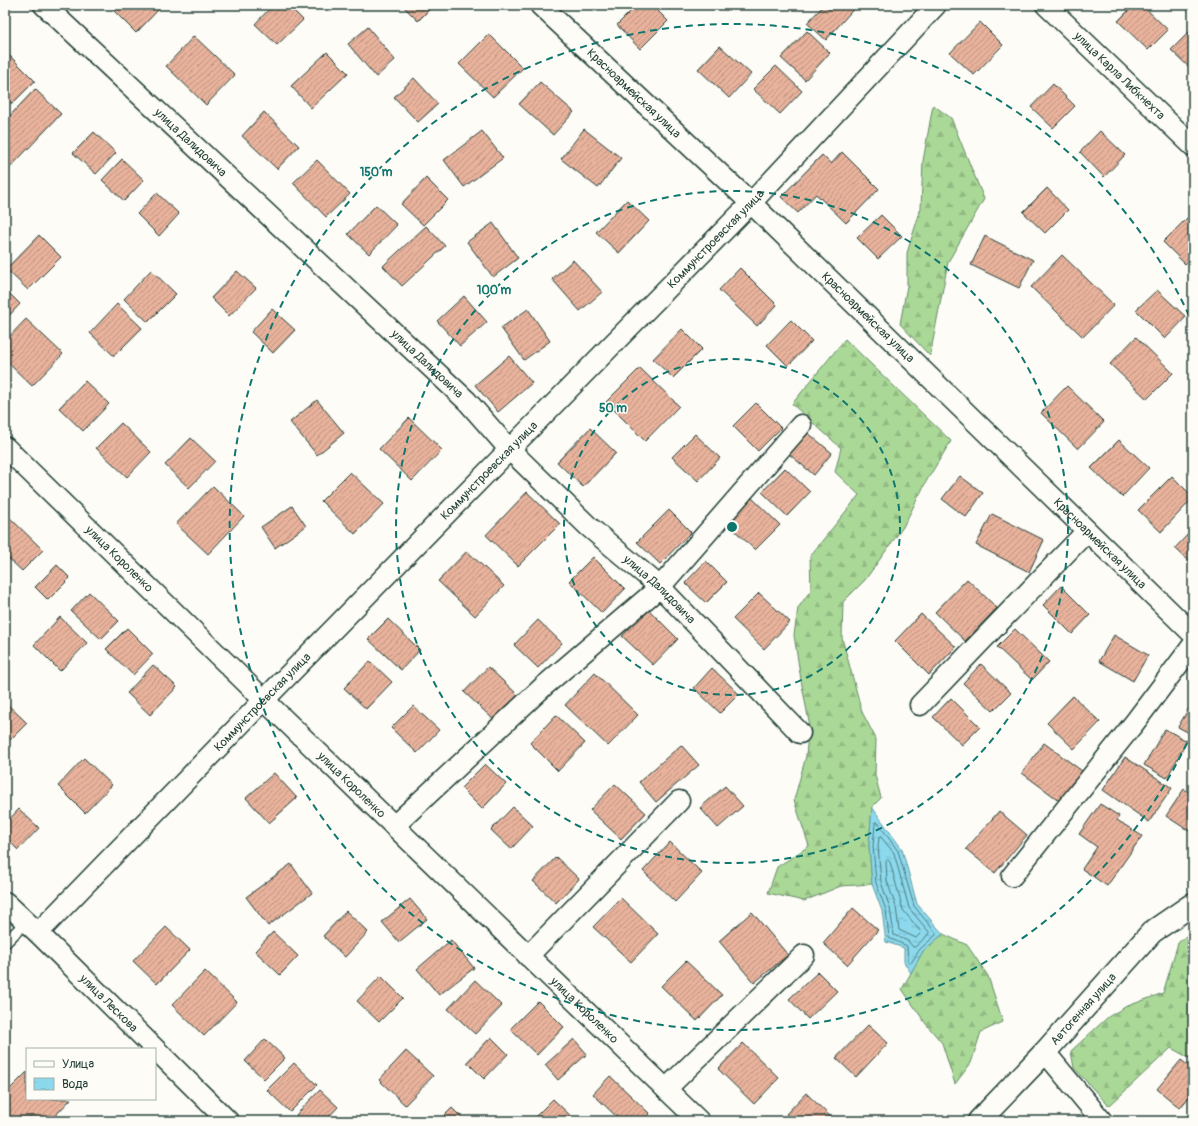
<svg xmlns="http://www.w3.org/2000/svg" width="1198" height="1126" font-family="Pangolin,sans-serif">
  <defs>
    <pattern id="forest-firs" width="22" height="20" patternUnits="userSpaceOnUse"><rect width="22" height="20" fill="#aad897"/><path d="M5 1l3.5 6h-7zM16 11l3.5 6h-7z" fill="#92ba83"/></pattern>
    <pattern id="water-ripples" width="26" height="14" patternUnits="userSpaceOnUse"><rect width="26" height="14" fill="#8cd8ec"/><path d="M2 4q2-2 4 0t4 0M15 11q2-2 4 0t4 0" fill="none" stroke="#78bacb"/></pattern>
    <pattern id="building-hatch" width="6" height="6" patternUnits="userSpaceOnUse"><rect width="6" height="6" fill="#e8b29c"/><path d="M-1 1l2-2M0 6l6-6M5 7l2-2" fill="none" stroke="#bb9280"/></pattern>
  </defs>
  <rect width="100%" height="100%" fill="#fdfcf7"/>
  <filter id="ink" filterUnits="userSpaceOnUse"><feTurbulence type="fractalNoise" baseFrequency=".025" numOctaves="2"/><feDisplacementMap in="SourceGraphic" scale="8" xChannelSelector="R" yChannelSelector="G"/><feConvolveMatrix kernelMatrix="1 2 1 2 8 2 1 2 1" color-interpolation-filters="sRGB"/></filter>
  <g filter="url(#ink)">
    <g fill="url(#forest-firs)" stroke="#648a66">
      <path d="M933 105 951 118 984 199 948 262 930 356 900 324 907 286V253L921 208 923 161Z"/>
      <path d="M845 339 951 441 927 480 903 527 865 580 843 602 842 638 862 712 876 739 875 775 881 798 872 807 869 845 872 884 841 886 804 901 768 893 777 867 809 846 794 800 806 756 809 722 801 680 794 635 798 608 811 590 810 556 859 495 835 472 841 448 792 404Z"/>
      <path d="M1193 930V1060L1171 1048 1109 1106 1074 1068 1071 1051 1108 1017 1125 1007 1163 993 1178 943Z"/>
      <path d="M943 934 967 945 988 976 1003 1022 981 1032 971 1063 955 1084 942 1043 926 1024 902 989 923 951Z"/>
    </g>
    <path fill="url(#water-ripples)" stroke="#609aa2" d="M872 807 902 849 917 904 943 934 923 951 911 973 904 962V948L886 942 882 911 872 884 869 845Z"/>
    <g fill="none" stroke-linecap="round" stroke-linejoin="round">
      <g stroke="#4b7b7e" stroke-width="1">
        <path d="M876 822 878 823 898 851 914 906 936 933V935L920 949 911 963 908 961 907 946 889 938 886 910 876 883 873 846 875 824Z"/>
        <path d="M881 837 894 853 909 908 929 932V934L915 947H913L908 941 894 935 890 908 881 882 878 846 879 838Z"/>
        <path d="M888 860 890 862 903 910 921 932 920 934 916 938 899 930 896 907 887 881 886 862Z"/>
      </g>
    </g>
    <g fill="url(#building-hatch)" stroke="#1f3d34">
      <path d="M119 5H159L161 7 136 33 113 10Z"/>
      <path d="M273 5H288L303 20 277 45 255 24Z"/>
      <path d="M402 5H434L418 21Z"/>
      <path d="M637 5H652L668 21 640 49 617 25Z"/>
      <path d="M824 5H857L826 40 807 23Z"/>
      <path d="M1134 5H1142L1168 30 1148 50 1118 21Z"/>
      <path d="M980 22 1003 45 974 75 950 53Z"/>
      <path d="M368 27 395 60 376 77 348 44Z"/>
      <path d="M1193 28V71L1171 50Z"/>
      <path d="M807 31 830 53 805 80 781 58Z"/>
      <path d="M489 34 523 68 493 97 459 64Z"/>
      <path d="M194 36 235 75 206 105 166 66Z"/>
      <path d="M720 46 751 74 729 98 698 69Z"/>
      <path d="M327 52 348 73 311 108 291 86Z"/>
      <path d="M10 56 35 81 12 104 5 98V61Z"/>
      <path d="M776 66 802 91 780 114 753 89Z"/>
      <path d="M414 78 438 104 418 122 394 97Z"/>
      <path d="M540 82 574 112 553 135 519 104Z"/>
      <path d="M1053 84 1075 106 1053 128 1031 107Z"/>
      <path d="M35 89 61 114 5 173V121Z"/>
      <path d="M264 112 299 146 277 169 242 136Z"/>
      <path d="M584 129 621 158 598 188 561 159Z"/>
      <path d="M482 131 503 158 464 187 444 160Z"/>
      <path d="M1100 131 1125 155 1104 177 1080 152Z"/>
      <path d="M94 132 116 153 96 174 73 153Z"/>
      <path d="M842 152 879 189 846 223 816 194 798 213 781 197 822 155 831 164Z"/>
      <path d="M122 159 144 180 124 201 102 180Z"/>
      <path d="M317 160 350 194 326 217 293 183Z"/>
      <path d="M426 178 448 200 423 225 401 204Z"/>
      <path d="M1047 188 1068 210 1045 233 1023 212Z"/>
      <path d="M157 193 179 214 159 236 137 214Z"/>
      <path d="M627 200 649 221 619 253 596 232Z"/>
      <path d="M376 205 397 225 369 254 348 234Z"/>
      <path d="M1191 214 1193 215V256L1185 264 1163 242Z"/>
      <path d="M881 215 902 236 878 259 857 238Z"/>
      <path d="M493 223 518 258 493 277 467 242Z"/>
      <path d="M426 226 445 246 402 286 383 266Z"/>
      <path d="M39 235 61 257 28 290 6 269Z"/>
      <path d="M985 236 1033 260 1019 288 971 265Z"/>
      <path d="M1062 255 1114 305 1083 337 1031 287Z"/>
      <path d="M573 260 602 292 580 311 552 279Z"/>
      <path d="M740 268 777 305 757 326 719 290Z"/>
      <path d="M151 270 176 294 148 322 124 299Z"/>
      <path d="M237 271 256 288 229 316 211 298Z"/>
      <path d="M5 289 20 304 5 320Z"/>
      <path d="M1157 290 1186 317 1165 339 1136 310Z"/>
      <path d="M464 296 487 322 460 346 437 321Z"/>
      <path d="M117 304 142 328 114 356 90 333Z"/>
      <path d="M272 309 295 330 273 353 251 332Z"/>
      <path d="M528 309 550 341 524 360 501 328Z"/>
      <path d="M26 319 63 354 32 386 5 360V341Z"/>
      <path d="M791 320 812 341 788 366 767 345Z"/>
      <path d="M682 329 702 349 673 378 653 359Z"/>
      <path d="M1136 337 1173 373 1147 399 1110 364Z"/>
      <path d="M509 356 532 383 498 412 475 385Z"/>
      <path d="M640 368 679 406 645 441 606 402Z"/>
      <path d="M85 381 109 404 83 431 59 408Z"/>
      <path d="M1067 386 1104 422 1078 449 1041 413Z"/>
      <path d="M317 400 344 433 317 455 290 422Z"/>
      <path d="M756 403 781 428 758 451 733 426Z"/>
      <path d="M409 418 442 450 412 481 379 449Z"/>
      <path d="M121 423 151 452 127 477 96 448Z"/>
      <path d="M590 428 616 453 583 487 557 462Z"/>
      <path d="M807 432 832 453 814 475 789 454Z"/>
      <path d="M695 434 720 458 698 481 672 457Z"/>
      <path d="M191 438 215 461 189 488 165 465Z"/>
      <path d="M1119 440 1149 468 1122 497 1091 468Z"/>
      <path d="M785 468 810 492 787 516 762 492Z"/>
      <path d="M350 472 384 504 355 534 321 501Z"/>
      <path d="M960 476 983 493 966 517 942 499Z"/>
      <path d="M1172 476 1193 497V498L1161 532 1138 510Z"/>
      <path d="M213 486 244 516 208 554 176 524Z"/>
      <path d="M527 492 560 524 518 566 486 535Z"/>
      <path d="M750 496 780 525 755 550 726 522Z"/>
      <path d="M292 506 306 526 275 548 261 527Z"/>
      <path d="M669 510 691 532 660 564 637 542Z"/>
      <path d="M992 514 1044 540 1029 572 976 545Z"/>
      <path d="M7 515 43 550 22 571 5 555V517Z"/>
      <path d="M1193 529V565L1175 548Z"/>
      <path d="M467 551 504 586 475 616 438 581Z"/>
      <path d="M593 557 625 589 602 613 569 581Z"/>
      <path d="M706 561 727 582 706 603 685 583Z"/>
      <path d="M57 565 70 578 48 600 35 587Z"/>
      <path d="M967 579 997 608 965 641 935 612Z"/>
      <path d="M1061 586 1090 615 1072 634 1043 605Z"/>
      <path d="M89 592 119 621 101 639 71 611Z"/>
      <path d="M759 593 790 622 764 649 733 619Z"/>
      <path d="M648 609 678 639 653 665 622 636Z"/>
      <path d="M921 614 956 647 929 675 895 641Z"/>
      <path d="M60 617 87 643 60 671 34 645Z"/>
      <path d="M388 619 420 650 401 670 368 639Z"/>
      <path d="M538 620 562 643 538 668 514 645Z"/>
      <path d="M127 628 153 654 133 675 106 649Z"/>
      <path d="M1015 629 1049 662 1032 680 997 647Z"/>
      <path d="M1114 635 1148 655 1133 681 1099 661Z"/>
      <path d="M370 661 392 682 366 709 344 688Z"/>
      <path d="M981 664 1011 693 993 711 963 683Z"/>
      <path d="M153 665 177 687 150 715 127 693Z"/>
      <path d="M488 667 518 695 494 720 464 692Z"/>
      <path d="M712 668 739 694 720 713 694 688Z"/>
      <path d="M595 673 638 715 608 746 565 705Z"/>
      <path d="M1073 696 1100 722 1074 749 1047 723Z"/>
      <path d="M951 698 980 727 962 745 933 717Z"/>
      <path d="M1193 701V735L1178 727Z"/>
      <path d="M7 704 27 723 6 744 5 706Z"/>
      <path d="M413 706 439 730 417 753 391 728Z"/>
      <path d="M556 715 585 743 558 771 530 743Z"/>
      <path d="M1165 729 1187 741 1167 778 1144 765Z"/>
      <path d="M1044 743 1082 771 1060 801 1022 773Z"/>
      <path d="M681 745 699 765 656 802 639 782Z"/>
      <path d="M1125 757 1172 788 1149 822 1103 790Z"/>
      <path d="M84 758 112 785 85 813 58 786Z"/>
      <path d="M485 764 506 784 482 809 461 788Z"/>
      <path d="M274 773 297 798 269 823 246 798Z"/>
      <path d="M615 784 646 813 621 839 590 810Z"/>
      <path d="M725 786 743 806 718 828 700 808Z"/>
      <path d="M1184 789 1193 795V825L1189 831 1166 816Z"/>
      <path d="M1100 804 1119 816 1117 820 1142 836 1107 886 1082 869 1097 847 1079 834Z"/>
      <path d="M513 807 533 826 511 849 491 830Z"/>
      <path d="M19 809 39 828 18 850 5 837V824Z"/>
      <path d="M999 811 1027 835 995 873 966 849Z"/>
      <path d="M670 842 702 873 675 902 643 871Z"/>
      <path d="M556 857 579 879 556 903 533 881Z"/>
      <path d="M291 864 312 893 268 926 246 897Z"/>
      <path d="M621 898 658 934 631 962 593 927Z"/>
      <path d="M410 899 427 919 399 942 382 922Z"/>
      <path d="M853 908 878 930 847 965 823 943Z"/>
      <path d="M346 911 368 932 345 957 323 936Z"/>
      <path d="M752 912 788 955 754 983 719 941Z"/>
      <path d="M166 927 190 950 157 984 133 961Z"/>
      <path d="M273 932 298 956 280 975 255 951Z"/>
      <path d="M451 940 474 968 439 995 417 969Z"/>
      <path d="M686 961 722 995 697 1021 661 986Z"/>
      <path d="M205 971 237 1002 204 1036 172 1005Z"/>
      <path d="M818 972 837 991 808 1019 789 999Z"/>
      <path d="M381 976 403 998 379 1022 357 1001Z"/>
      <path d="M475 980 502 1006 475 1034 448 1009Z"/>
      <path d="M538 1001 564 1027 537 1055 510 1029Z"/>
      <path d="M868 1025 888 1043 856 1077 836 1058Z"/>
      <path d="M491 1037 508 1054 484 1079 467 1062Z"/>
      <path d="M265 1039 285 1058 264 1079 245 1061Z"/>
      <path d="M574 1039 587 1054 558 1080 545 1065Z"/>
      <path d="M743 1043 779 1078 754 1104 718 1069Z"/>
      <path d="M406 1051 433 1076 405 1105 379 1080Z"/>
      <path d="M1181 1060 1193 1069V1092L1180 1108 1157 1089Z"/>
      <path d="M294 1063 317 1085 290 1112 267 1090Z"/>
      <path d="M27 1072V1099H71L50 1121H5V1094Z"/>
      <path d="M610 1076 650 1114 643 1121H621L593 1094Z"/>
      <path d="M320 1090 338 1107 325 1121H302L296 1115Z"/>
      <path d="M806 1093 834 1120 833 1121H793L786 1114Z"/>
      <path d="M553 1099 576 1121H531Z"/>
      <path d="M452 1108 465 1121H439Z"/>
    </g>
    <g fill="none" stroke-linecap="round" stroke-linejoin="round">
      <defs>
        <path id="lane" d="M5 943 26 922"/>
        <g id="street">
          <path id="s1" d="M44 5 467 401 509 449 588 526 660 587 800 733"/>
          <path id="s2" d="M540 5 751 203 1193 634"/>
          <path id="s3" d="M1046 5 1193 146"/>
          <path id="s4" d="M5 447 264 700 699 1121"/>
          <path d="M920 705 1087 531"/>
          <path d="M394 826 544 686 660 587 801 425"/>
          <path d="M1012 876 1135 722 1193 645"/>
          <path id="s5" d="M5 902 38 933 228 1121"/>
          <path id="s6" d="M38 933 264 700 751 203 936 5"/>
          <path d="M528 956 679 801"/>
          <path d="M1045 1052 1102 1121"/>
          <path d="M666 1089 804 955"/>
        </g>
        <g id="secondary">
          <path id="s7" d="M979 1121 1045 1052 1152 932 1193 904"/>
        </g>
      </defs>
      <use href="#lane" stroke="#1f3d34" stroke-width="13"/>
      <use href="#street" stroke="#1f3d34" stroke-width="23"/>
      <use href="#secondary" stroke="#1f3d34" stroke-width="25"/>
      <use href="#lane" stroke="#fdfcf7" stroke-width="10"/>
      <use href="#street" stroke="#fdfcf7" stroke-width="20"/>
      <use href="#secondary" stroke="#fdfcf7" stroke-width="22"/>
    </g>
  </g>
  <g fill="none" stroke="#0f766e" stroke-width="2" stroke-dasharray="7 5">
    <circle cx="732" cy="527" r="168"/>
    <circle cx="732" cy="527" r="336"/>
    <path d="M1192 732A503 503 0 1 1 1192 322"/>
  </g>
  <g text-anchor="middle" stroke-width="3" stroke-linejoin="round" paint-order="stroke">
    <g font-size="12" fill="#1f3d34" stroke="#fdfcf7">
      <text dy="4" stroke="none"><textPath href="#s3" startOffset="102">улица Карла Либкнехта</textPath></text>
      <text dy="4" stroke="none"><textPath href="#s2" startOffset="129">Красноармейская улица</textPath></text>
      <text dy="4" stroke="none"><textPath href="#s1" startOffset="201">улица Далидовича</textPath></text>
      <text dy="4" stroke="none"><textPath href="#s6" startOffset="970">Коммунстроевская улица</textPath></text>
      <text dy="4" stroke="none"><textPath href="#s2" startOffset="453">Красноармейская улица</textPath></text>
      <text dy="4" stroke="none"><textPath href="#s1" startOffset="525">улица Далидовича</textPath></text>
      <text dy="4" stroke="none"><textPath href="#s6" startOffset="646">Коммунстроевская улица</textPath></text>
      <text dy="4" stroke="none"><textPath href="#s2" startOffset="777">Красноармейская улица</textPath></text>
      <text dy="4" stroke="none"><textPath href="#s4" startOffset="160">улица Короленко</textPath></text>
      <text dy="4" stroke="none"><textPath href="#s1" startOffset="849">улица Далидовича</textPath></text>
      <text dy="4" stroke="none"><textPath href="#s6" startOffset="322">Коммунстроевская улица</textPath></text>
      <text dy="4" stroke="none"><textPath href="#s4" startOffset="484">улица Короленко</textPath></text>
      <text dy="4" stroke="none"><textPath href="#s5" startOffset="145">улица Лескова</textPath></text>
      <text dy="4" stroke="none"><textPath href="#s7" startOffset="153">Автогенная улица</textPath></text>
      <text dy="4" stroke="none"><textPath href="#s4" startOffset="808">улица Короленко</textPath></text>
    </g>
  </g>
  <circle cx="732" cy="527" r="6" fill="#0f766e" stroke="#fdfcf7" stroke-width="2"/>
  <g font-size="12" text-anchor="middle" font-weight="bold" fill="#0f766e" stroke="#fdfcf7" stroke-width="3" stroke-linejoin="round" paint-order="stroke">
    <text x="376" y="176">150 m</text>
    <text x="494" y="294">100 m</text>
    <text x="613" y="412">50 m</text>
  </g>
  <rect width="1198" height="1126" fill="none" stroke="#fdfcf7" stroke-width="20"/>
  <rect x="10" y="10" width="1178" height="1106" fill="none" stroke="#1f3d34" stroke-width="1.5" filter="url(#ink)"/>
  <rect x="26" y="1048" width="130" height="52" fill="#fdfcf7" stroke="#a4b0a9"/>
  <rect x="34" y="1061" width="20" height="6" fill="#fdfcf7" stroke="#a4b0a9"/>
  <text x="62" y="1068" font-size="12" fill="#1f3d34">Улица</text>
  <rect x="34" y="1078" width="20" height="12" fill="url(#water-ripples)" stroke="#a4b0a9"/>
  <text x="62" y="1088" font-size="12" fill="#1f3d34">Вода</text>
</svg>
